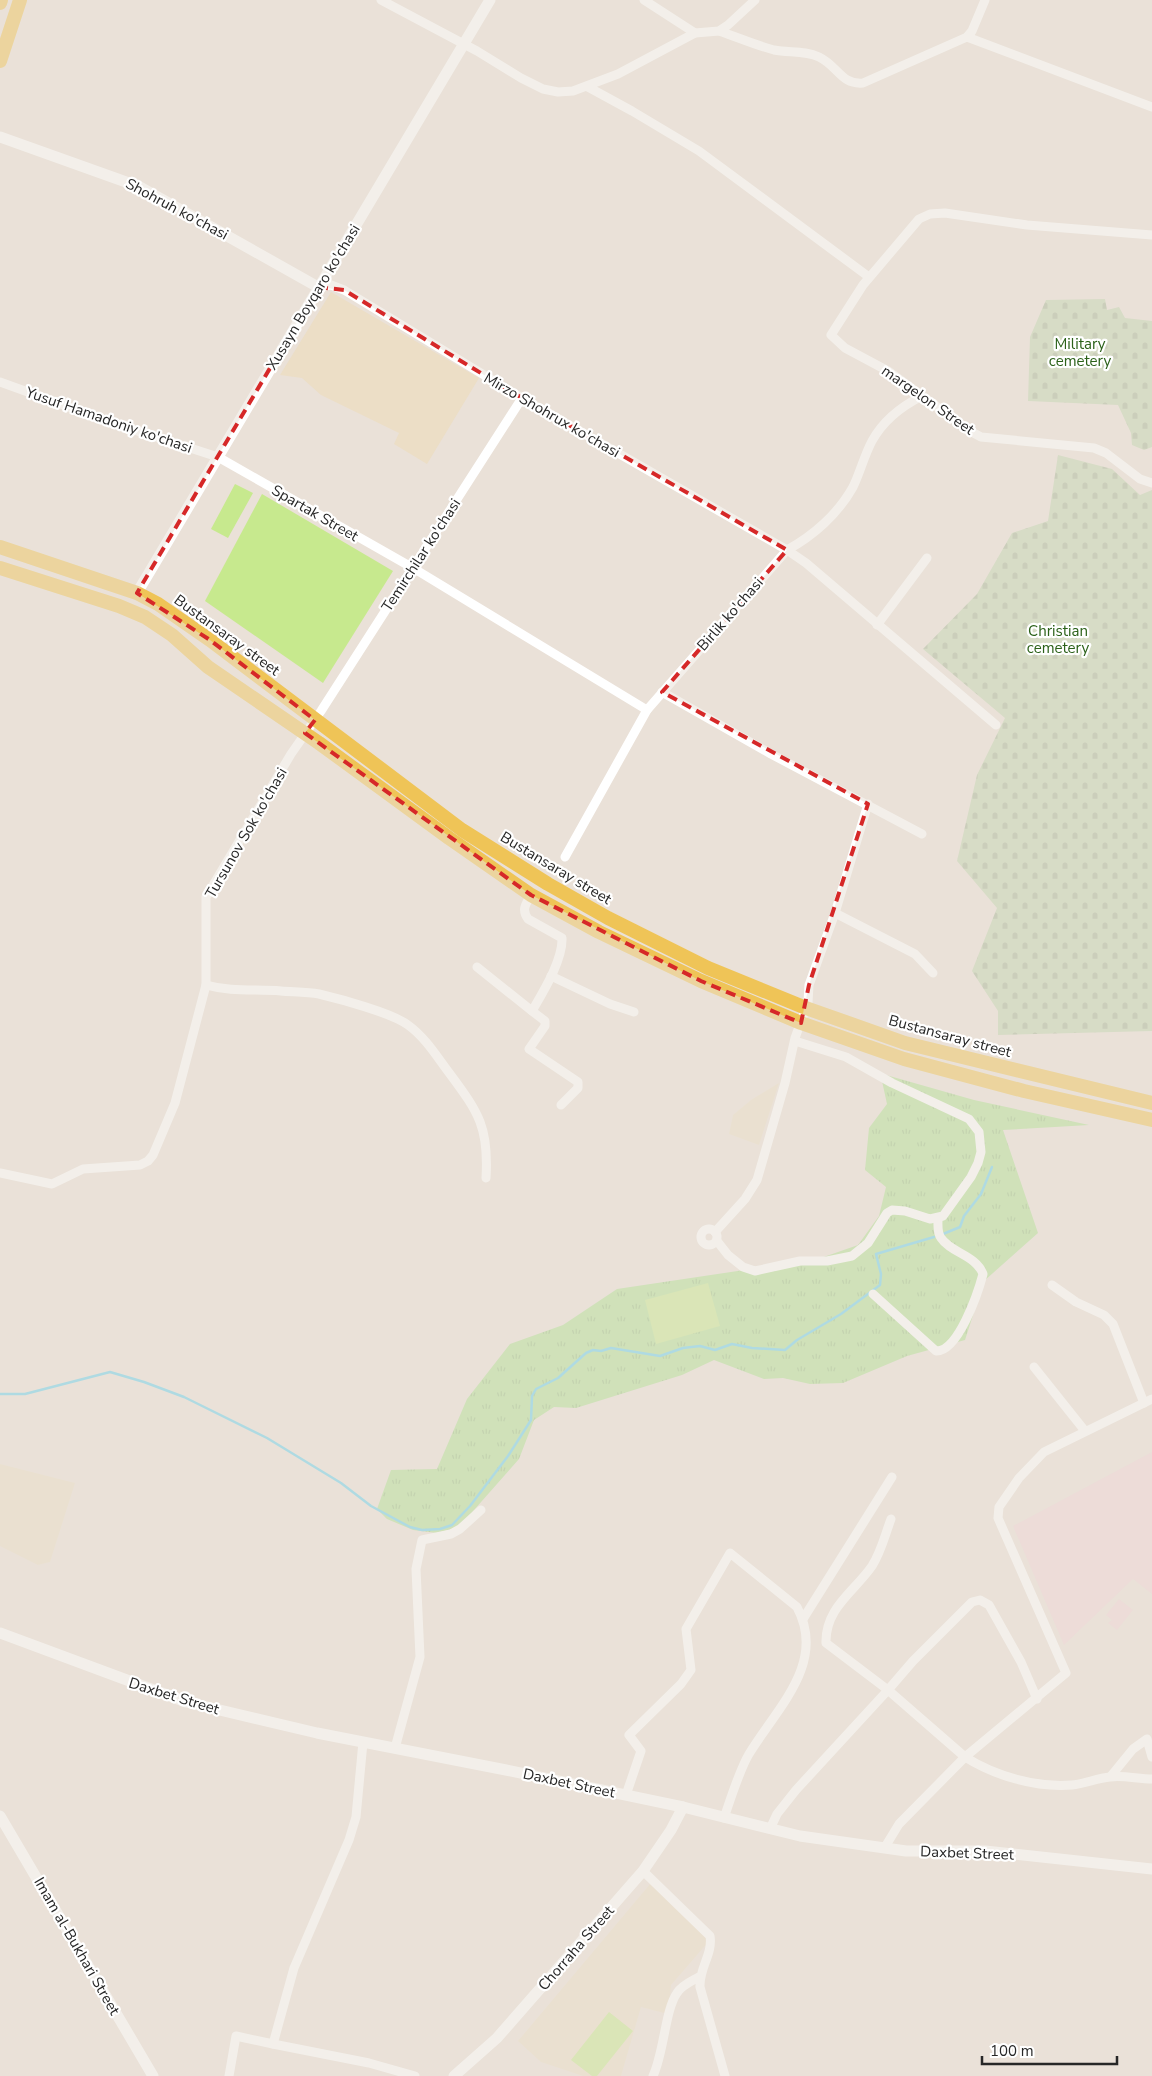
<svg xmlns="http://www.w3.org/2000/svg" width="1152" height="2076" font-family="'Nunito Sans',sans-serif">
  <defs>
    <pattern id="grass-tufts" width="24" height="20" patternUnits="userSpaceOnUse" patternTransform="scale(1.25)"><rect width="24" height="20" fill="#b1e193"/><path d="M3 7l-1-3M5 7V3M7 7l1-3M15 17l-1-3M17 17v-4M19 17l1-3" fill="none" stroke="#98c17f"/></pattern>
    <pattern id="cemetery-stones" width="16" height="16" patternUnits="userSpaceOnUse" patternTransform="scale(1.25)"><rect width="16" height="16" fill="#c2d4af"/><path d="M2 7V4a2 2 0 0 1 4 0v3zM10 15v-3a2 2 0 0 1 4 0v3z" fill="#a7b697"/></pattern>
  </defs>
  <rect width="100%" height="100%" fill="#eae1d8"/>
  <g fill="#ecdec6">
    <path d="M331 292 479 378 427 464 394 444 399 433 321 395 302 378 280 375Z"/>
    <path d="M779 1083 759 1145 729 1134 733 1115 751 1100Z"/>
    <path d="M0 1464 75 1483 50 1562 38 1565 0 1546Z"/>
    <path d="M651 1883 710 1940 671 1985 668 2014 641 2007 621 2076H583L541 2062 518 2041Z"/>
  </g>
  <g fill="#f1d4d7">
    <path d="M1152 1452V1594L1133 1579 1064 1645 1013 1526Z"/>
    <path d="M1119 1599 1133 1610 1117 1630 1108 1623 1112 1620 1106 1615Z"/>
  </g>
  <path fill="url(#grass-tufts)" d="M886 1075 974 1100 1089 1125 1003 1130 1038 1233 984 1281 965 1340 907 1356 843 1383 810 1384 783 1378 764 1379 714 1360 682 1375 576 1408 554 1407 534 1420 519 1459 459 1527 437 1533 413 1530 387 1519 377 1509 391 1470 437 1469 467 1399 510 1344 563 1325 617 1289 818 1259 858 1245 879 1216 886 1187 865 1170 869 1128 887 1104 882 1081Z"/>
  <g fill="url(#cemetery-stones)">
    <path d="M1105 299 1107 310 1119 307 1125 318 1152 321V447L1144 450 1132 445 1131 433 1118 405 1028 401 1030 337 1046 300Z"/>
    <path d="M1058 455 1112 469 1140 495 1152 490V1031L998 1035V1011L972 971 997 908 957 861 977 775 1005 718 923 649 977 594 1012 533 1048 521Z"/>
  </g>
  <g fill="#c7e98e">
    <path d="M235 484 253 493 228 538 211 529Z"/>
    <path d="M262 494 393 571 323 683 205 601Z"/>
    <path d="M708 1283 720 1326 656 1344 645 1300Z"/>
    <path d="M609 2012 633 2031 597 2076H592L571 2060Z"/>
  </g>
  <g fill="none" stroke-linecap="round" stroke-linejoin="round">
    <g stroke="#69d1ed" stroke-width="2.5">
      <path d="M943 1234 960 1227 964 1216 981 1194 992 1167"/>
      <path d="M0 1394H25L110 1372 144 1382 184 1397 267 1438 341 1483 371 1506 410 1527 422 1530 440 1529 452 1525 470 1506 508 1456 531 1420 532 1396 536 1389 558 1378 586 1353 593 1350 601 1351 611 1348 660 1356 683 1348 700 1346 715 1350 732 1344 752 1348 785 1350 797 1340 841 1314 880 1285 881 1274 876 1254 934 1237"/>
    </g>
    <g stroke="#fff" stroke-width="9">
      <path d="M381 0 477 51 521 78 543 89 558 92 573 91 618 74 695 33 719 31 728 25 755 0"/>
      <path d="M644 0 695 33"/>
      <path d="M719 31C737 37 755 45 774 50 789 53 805 50 819 57 838 66 841 85 863 83L967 37 972 31 985 0"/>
      <path d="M967 37 1152 107"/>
      <path d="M588 87 632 111 699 151 869 277"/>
      <path d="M1152 235 1027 225 945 213 930 214 919 219 863 285 831 335 845 348 888 371 970 431 981 437 1094 448 1106 453 1140 479 1152 483"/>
      <path d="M318 287 331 285 344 290 522 398 787 550 806 563 996 725"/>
      <path d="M0 382 119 425 218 457 413 568 647 710"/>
      <path d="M877 625 927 558"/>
      <path d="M662 692 771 754 922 834"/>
      <path d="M565 857 647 710 787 550C813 536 838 514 853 487 860 473 864 456 872 441 883 421 902 406 922 396"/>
      <path d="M531 895C526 904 521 909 528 919L562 938C563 960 543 992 532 1011L545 1021V1026L529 1049 578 1082V1088L561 1105"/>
      <path d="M835 913 915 954 933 973"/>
      <path d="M477 967 532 1011"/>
      <path d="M551 976 610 1004 634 1012"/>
      <path d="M206 985C231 992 255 989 281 991 293 992 307 992 319 994 340 999 392 1013 408 1025 426 1038 437 1057 450 1074 479 1113 489 1128 486 1178"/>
      <path d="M0 1173 52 1184 83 1169 140 1165 148 1161 153 1155 175 1103 206 985V897L291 754 321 711 522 398"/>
      <circle cx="709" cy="1237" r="8"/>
      <path d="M715 1232 745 1199 757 1180 785 1083 795 1038 808 1002 809 985 835 913 868 804"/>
      <path d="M717 1241 728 1255 743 1267 755 1271 800 1261H827L852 1256 868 1243 887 1213 892 1210 905 1211 930 1219 943 1216 971 1177 978 1163 981 1152 979 1132 969 1119 892 1083 846 1057 795 1041"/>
      <path d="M1052 1285 1076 1302 1104 1315 1113 1324 1144 1403"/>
      <path d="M873 1294 936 1351C958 1352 978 1293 983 1274 976 1255 951 1253 941 1238 937 1233 938 1225 938 1219"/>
      <path d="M1034 1367 1085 1431"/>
      <path d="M891 1519C885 1535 881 1552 872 1566 854 1592 825 1608 826 1643L888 1690 913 1661 972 1602 980 1600 989 1605 1021 1662 1037 1699"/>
      <path d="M803 1619 892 1477"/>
      <path d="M363 1742 356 1817 349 1840 294 1968 273 2044 369 2063 415 2076"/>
      <path d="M395 1748 420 1657 416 1569 422 1540 451 1534 460 1529 481 1510"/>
      <path d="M1111 1776 1133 1749 1147 1739 1152 1757"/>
      <path d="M626 1795 641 1751 629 1735 681 1684 691 1670 686 1629 730 1553 797 1607C827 1663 777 1708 749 1754 739 1771 731 1798 724 1818"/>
      <path d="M770 1829 777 1814 796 1790 888 1690 965 1757C995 1776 1037 1788 1072 1785 1085 1784 1097 1778 1110 1777 1123 1775 1138 1779 1152 1779"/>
      <path d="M885 1847 899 1824 965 1757 1066 1673 998 1518 999 1507 1019 1478 1044 1452 1152 1399"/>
      <path d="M643 1871 710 1936C713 1954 699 1968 700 1987L725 2076"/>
      <path d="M229 2076 236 2036 273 2044"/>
      <path d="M653 2076C664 2053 665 2010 677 1993 682 1985 692 1981 699 1977"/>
    </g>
    <g stroke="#fff" stroke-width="11">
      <path d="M0 137 140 187 318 287"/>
      <path d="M137 593 490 0"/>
      <path d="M0 1633 186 1702 317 1733 506 1770 683 1807 800 1836 906 1851H985L1152 1869"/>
      <path d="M0 1816 153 2076"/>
      <path d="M454 2076 497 2038 643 1871 671 1830 683 1807"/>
    </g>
    <g stroke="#efc457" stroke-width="14">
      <path d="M0 3 1 0"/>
      <path d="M0 61 20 0"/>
      <path d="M0 547 137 593 158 604 210 640 462 830 548 884 608 918 708 968 806 1008 905 1043 1152 1103"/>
      <path d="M0 568 119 606 145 617 172 635 208 667 319 743 449 838 531 895 599 932 701 981 801 1023 904 1059 1024 1091 1152 1120"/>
    </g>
  </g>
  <path d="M0 0H1152V2076H0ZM318 287 344 290 522 398 787 550 662 692 868 804 809 985 801 1023 701 981 531 895 305 733 315 720 210 640 137 593Z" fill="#eae1d8" fill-opacity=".55" fill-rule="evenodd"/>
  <path fill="none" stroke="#d62828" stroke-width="4" stroke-dasharray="10 6" stroke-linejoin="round" d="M318 287 344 290 522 398 787 550 662 692 868 804 809 985 801 1023 701 981 531 895 305 733 315 720 210 640 137 593Z"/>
  <g text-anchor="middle" stroke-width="4.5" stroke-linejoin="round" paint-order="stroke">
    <g font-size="15" fill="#272727" stroke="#fff">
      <text transform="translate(177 209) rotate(28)" y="5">Shohruh ko'chasi</text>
      <text transform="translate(313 297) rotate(-59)" y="5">Xusayn Boyqaro ko'chasi</text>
      <text transform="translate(928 400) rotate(35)" y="5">margelon Street</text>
      <text transform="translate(552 415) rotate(30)" y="5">Mirzo Shohrux ko'chasi</text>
      <text transform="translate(109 420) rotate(19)" y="5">Yusuf Hamadoniy ko'chasi</text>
      <text transform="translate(315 513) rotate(30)" y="5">Spartak Street</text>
      <text transform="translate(421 555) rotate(-57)" y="5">Temirchilar ko'chasi</text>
      <text transform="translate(730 614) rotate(-49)" y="5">Birlik ko'chasi</text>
      <text transform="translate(227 635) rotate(36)" y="5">Bustansaray street</text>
      <text transform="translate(246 833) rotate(-60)" y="5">Tursunov Sok ko'chasi</text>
      <text transform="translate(556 868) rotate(31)" y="5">Bustansaray street</text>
      <text transform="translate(950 1036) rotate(15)" y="5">Bustansaray street</text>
      <text transform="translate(174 1696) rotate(17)" y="5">Daxbet Street</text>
      <text transform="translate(569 1783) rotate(12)" y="5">Daxbet Street</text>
      <text transform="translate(967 1853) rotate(2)" y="5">Daxbet Street</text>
      <text transform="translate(77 1946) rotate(60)" y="5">Imam al-Bukhari Street</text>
      <text transform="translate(576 1948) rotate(-49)" y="5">Chorraha Street</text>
    </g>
    <g font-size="15" fill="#2b6119" stroke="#fff">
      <text x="1080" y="349">Military<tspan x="1080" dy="17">cemetery</tspan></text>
      <text x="1058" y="636">Christian<tspan x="1058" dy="17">cemetery</tspan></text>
    </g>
  </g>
  <path d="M982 2056v8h135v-8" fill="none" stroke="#272727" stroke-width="2.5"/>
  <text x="990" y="2056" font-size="15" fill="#272727" stroke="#ffffff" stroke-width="4" paint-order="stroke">100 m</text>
</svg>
